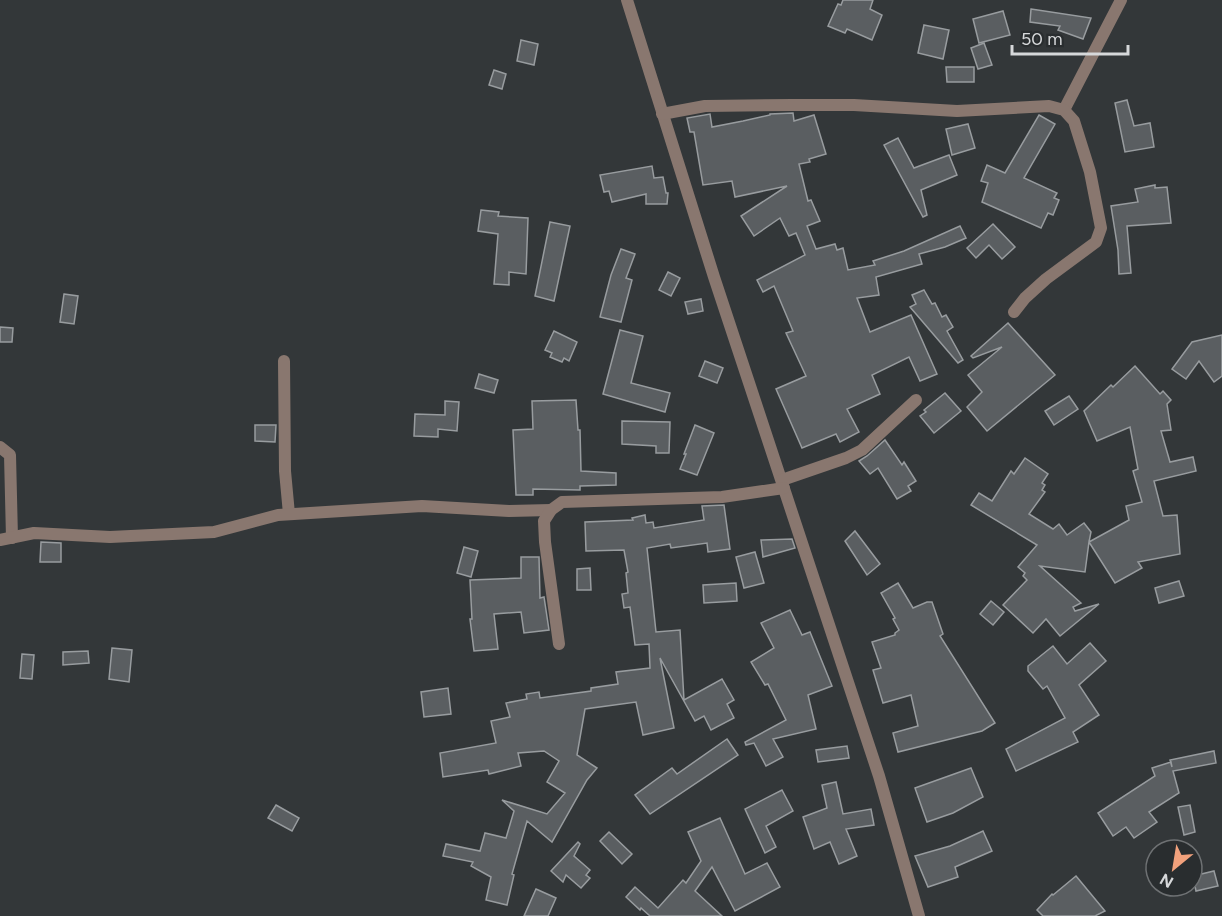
<svg xmlns="http://www.w3.org/2000/svg" width="1222" height="916" font-family="Figtree,sans-serif">
  <rect width="100%" height="100%" fill="#333739"/>
  <g fill="#5a5e61" stroke="#989c9f" stroke-width="1.5">
    <path d="M843 0H873L870 9 882 15 872 40 847 29 845 33 828 26 838 4 841 5Z"/>
    <path d="M1031 9 1091 18 1083 39 1058 30 1060 26 1030 22Z"/>
    <path d="M1003 11 1010 35 979 43 973 19Z"/>
    <path d="M924 25 949 30 943 59 918 53Z"/>
    <path d="M521 40 538 44 534 65 517 61Z"/>
    <path d="M984 43 992 65 978 69 971 48Z"/>
    <path d="M946 67H974V82H947Z"/>
    <path d="M494 70 506 74 502 89 489 85Z"/>
    <path d="M1127 100 1134 126 1150 123 1154 147 1125 152 1115 103Z"/>
    <path d="M793 113 794 121 814 115 826 154 809 159 810 162 799 164 808 201 811 200 820 221 807 226 816 249 835 244 837 250 843 248 848 270 875 265 873 261 904 251 960 226 966 238 945 247 919 254 922 264 876 277 879 295 857 298 870 332 911 315 937 374 920 381 909 357 872 375 880 394 847 409 859 432 840 442 836 434 802 448 776 389 806 376 786 333 793 331 774 286 763 292 757 280 805 255 796 233 789 236 780 218 754 236 741 216 787 186 735 197 732 181 703 185 694 132H690L687 118 710 114 712 127 743 121 770 115V114Z"/>
    <path d="M1039 115 1055 124 1024 178 1057 193 1054 198 1059 200 1053 215 1048 213 1041 228 982 202 988 183 981 181 987 165 1005 173Z"/>
    <path d="M968 124 975 148 952 155 946 129Z"/>
    <path d="M898 138 914 168 949 155 957 175 921 190 927 215 923 217 884 145Z"/>
    <path d="M652 166 654 178 663 177 666 193H668L667 204H646V194L612 202 609 191 604 192 600 175Z"/>
    <path d="M1155 185V188L1167 187 1171 223 1127 226 1131 273 1119 274 1118 250 1111 206 1138 202 1135 189Z"/>
    <path d="M481 210 499 212 498 216 528 218 526 274 509 272V285L494 284 498 234 478 231Z"/>
    <path d="M550 222 570 226 554 301 535 296Z"/>
    <path d="M993 224 1015 247 1002 259 989 245 976 258 967 248Z"/>
    <path d="M621 249 635 254 626 278 632 280 621 322 600 317 611 275Z"/>
    <path d="M668 272 680 278 671 296 659 290Z"/>
    <path d="M924 290 932 304 935 303 942 317 946 315 953 327 947 331 963 360 958 363 910 307 916 304 912 295Z"/>
    <path d="M64 294 78 296 74 324 60 322Z"/>
    <path d="M701 299 703 311 688 314 685 302Z"/>
    <path d="M1008 323 1055 375 987 431 967 407 982 392 968 375 1002 347 973 358 971 356Z"/>
    <path d="M0 327 13 328 12 342H0Z"/>
    <path d="M620 330 643 336 631 383 670 393 665 412 603 394Z"/>
    <path d="M554 331 577 342 569 361 564 358 562 362 550 357 552 353 545 350Z"/>
    <path d="M1222 335V376L1214 382 1199 361 1186 379 1172 369 1192 342Z"/>
    <path d="M705 361 723 368 717 383 699 376Z"/>
    <path d="M1135 366 1160 394 1163 391 1171 400 1167 404 1171 430 1161 431 1170 462 1193 457 1196 471 1154 481 1163 516 1177 515 1180 554 1138 562 1142 568 1115 583 1089 542 1085 572 1040 566 1081 603 1073 607 1075 611 1099 604 1060 636 1046 619 1033 633 1003 605 1027 580 1023 576 1025 573 1018 567 1037 545 971 505 979 493 992 501 1011 471 1014 474 1025 458 1048 474 1042 483 1045 485 1042 490 1045 492 1029 514 1053 529 1059 524 1067 535 1084 523 1091 532 1089 542 1129 520 1126 506 1142 502 1133 471 1138 469 1130 427 1097 441 1084 411 1111 385 1113 387Z"/>
    <path d="M479 374 498 380 494 393 475 388Z"/>
    <path d="M945 393 961 411 934 433 920 416 926 412 924 410Z"/>
    <path d="M1069 396 1078 409 1054 425 1045 411Z"/>
    <path d="M576 400 578 430H580L581 471 616 473V485L580 486V490L533 489V495H516L513 430 533 429 532 401Z"/>
    <path d="M445 401 459 402 457 431 438 429V437L414 436 415 414 445 415Z"/>
    <path d="M622 421 670 422 669 453H656V446L622 444Z"/>
    <path d="M255 425H276L275 442 255 441Z"/>
    <path d="M695 425 714 433 697 475 680 469 686 454H684Z"/>
    <path d="M885 440 902 465 904 462 916 481 908 486 911 491 897 499 878 468 870 474 859 461 867 456Z"/>
    <path d="M724 505 730 549 708 552 707 543 671 548 670 544 647 548 656 632 680 630 684 700 722 679 734 700 727 704 734 718 711 730 704 716 695 721 660 658 674 728 643 735 636 702 585 709 577 755 597 768 587 780 552 842 527 821 512 874 514 875 507 905 486 900 491 877 471 866 473 862 443 856 446 844 480 851 485 833 506 838 514 811 502 800 547 814 565 793 547 782 559 761 544 751 518 753 521 766 489 774 488 770 443 777 440 753 496 743 491 721 510 717 506 703 527 699 526 694 539 692 540 698 591 691V688L618 684 616 672 650 668 649 644 635 645 630 607 624 608 622 594 628 593 626 573 628 572 624 550 586 551 585 522 633 520 632 518 645 515 646 523 653 522 654 528 704 520 702 506Z"/>
    <path d="M855 531 880 564 867 575 845 541Z"/>
    <path d="M792 539 795 548 763 557 761 540Z"/>
    <path d="M41 542 61 543V562H40Z"/>
    <path d="M464 547 478 551 471 577 457 573Z"/>
    <path d="M755 552 764 583 744 588 736 557Z"/>
    <path d="M521 557H539L540 598 544 597 549 630 524 633 521 612 494 614 498 649 474 651 470 619H472L470 580 521 578Z"/>
    <path d="M590 568 591 590H577V569Z"/>
    <path d="M1179 581 1184 596 1159 603 1155 588Z"/>
    <path d="M736 583 737 601 704 603 703 585Z"/>
    <path d="M898 583 913 608 927 602H932L943 634 940 636 995 723 982 731 898 752 893 733 918 726 911 695 883 703 873 670 881 668 872 642 895 635V633L899 630 893 619 895 618 881 593Z"/>
    <path d="M991 601 1004 612 993 625 980 614Z"/>
    <path d="M790 610 802 635 810 632 832 686 808 695 816 729 773 739 783 757 766 766 754 743 746 745 745 742 786 720 768 684 765 685 751 662 774 648 761 623Z"/>
    <path d="M1090 643 1106 661 1079 685 1099 715 1073 732 1078 742 1016 771 1006 749 1065 718 1047 686 1043 689 1028 671V666L1053 646 1067 664Z"/>
    <path d="M112 648 132 650 129 682 109 679Z"/>
    <path d="M88 651 89 663 63 665V652Z"/>
    <path d="M22 654 34 655 32 679 20 678Z"/>
    <path d="M448 688 451 714 424 717 421 692Z"/>
    <path d="M727 739 738 755 650 814 635 795 672 768 677 774Z"/>
    <path d="M847 746 849 758 818 762 816 750Z"/>
    <path d="M1214 751 1216 763 1173 771 1179 793 1149 812 1157 822 1134 838 1126 827 1113 836 1098 813 1155 776 1152 768 1171 762 1172 767 1170 760Z"/>
    <path d="M971 768 983 797 953 813 927 822 915 788Z"/>
    <path d="M836 782 843 814 871 809 874 825 846 829 857 856 839 864 830 842 814 849 803 817 827 808 822 785Z"/>
    <path d="M782 790 793 811 766 826 776 847 765 853 745 809Z"/>
    <path d="M276 805 299 818 292 831 268 818Z"/>
    <path d="M1190 805 1195 832 1184 835 1178 807Z"/>
    <path d="M720 818 745 874 767 863 780 887 735 911 712 867 695 891 722 916H650L641 908 640 910 626 897 635 887 658 908 683 880 686 883 701 861 688 832Z"/>
    <path d="M983 831 992 851 955 867 958 877 928 887 915 856 950 846Z"/>
    <path d="M609 832 632 854 622 864 600 841Z"/>
    <path d="M578 842 580 844 574 856 590 870 586 875 590 878 581 888 566 875 563 882 551 871Z"/>
    <path d="M1214 871 1218 886 1196 891 1193 876Z"/>
    <path d="M1076 876 1105 911 1095 916H1043L1037 910 1052 894 1053 895Z"/>
    <path d="M536 889 556 898 548 916H524Z"/>
  </g>
  <g fill="none" stroke-linecap="round" stroke-linejoin="round">
    <g stroke="#89776f" stroke-width="12">
      <path d="M627 0 714 277 879 776 919 916"/>
      <path d="M1064 110 1121 0"/>
      <path d="M662 114 705 106 792 105H854L957 111 1049 106 1064 110 1074 121 1090 172 1101 228 1096 242 1046 279 1025 298 1014 312"/>
      <path d="M284 361 285 471 289 514"/>
      <path d="M0 447 10 455 12 538"/>
      <path d="M782 480 846 458 862 450 916 400"/>
      <path d="M0 540 34 533 110 537 214 532 278 515 422 506 509 511 551 510"/>
      <path d="M559 644 545 542 544 521 551 510 562 502 722 497 784 488"/>
    </g>
  </g>
  <g transform="translate(1174 868) rotate(210)"><circle r="28" fill="#292d2f" stroke="#6e7173" stroke-width="1.5"/>
  <path d="M0-4.5L10 22L0 15L-10 22Z" fill="#f1a17c"/>
  <text y="-9" font-size="16" font-weight="bold" text-anchor="middle" fill="#d6d8da">N</text>
  </g>
  <path d="M1012 45v9h116v-9" fill="none" stroke="#d6d8da" stroke-width="3"/>
  <text x="1021" y="45" font-size="18" fill="#d6d8da" stroke="#292d2f" stroke-width="4.5" paint-order="stroke">50 m</text>
</svg>
